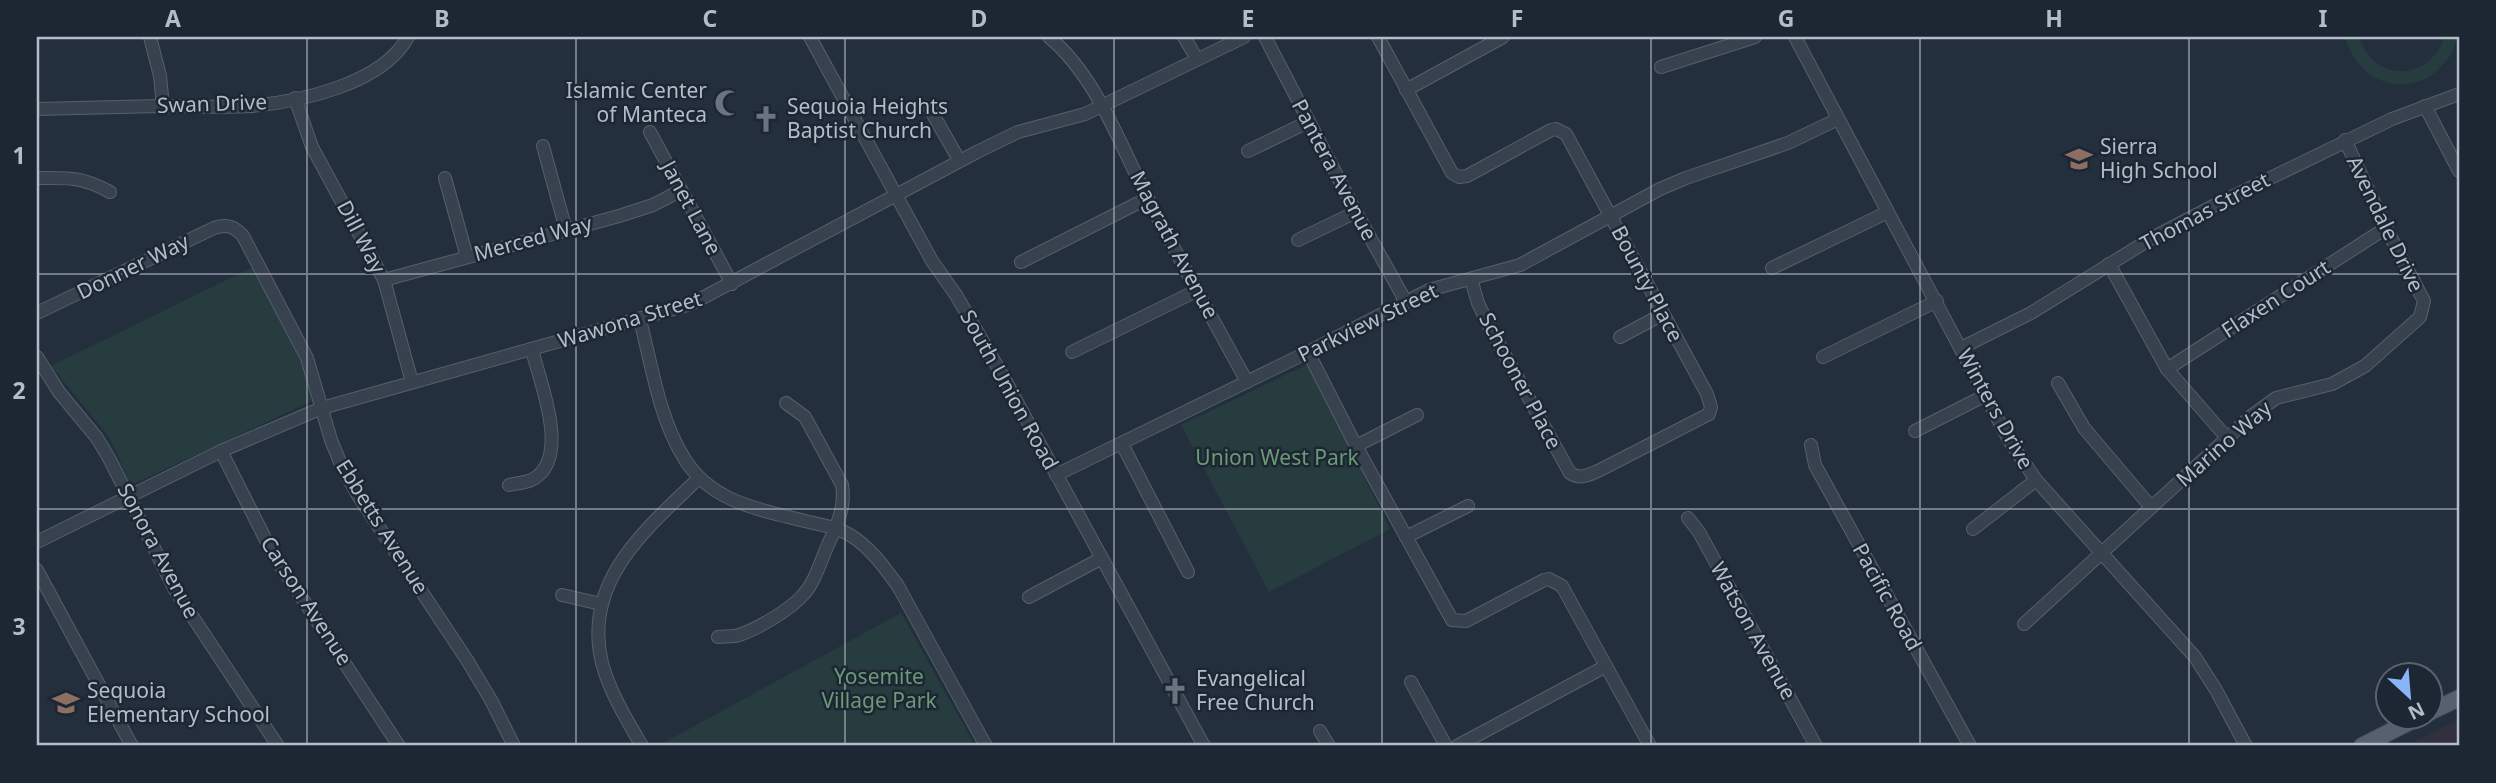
<svg xmlns="http://www.w3.org/2000/svg" width="2496" height="783" font-family="'Noto Sans',sans-serif">
  <rect width="100%" height="100%" fill="#242f3e"/>
  <path fill="#32303f" d="M2459 719V746H2406Z"/>
  <g fill="#263c3f">
    <path d="M2344 37H2358C2363 45 2366 54 2373 60 2399 83 2436 68 2444 37H2457C2449 77 2403 99 2368 73 2356 64 2350 50 2344 37Z"/>
    <path d="M253 267 305 371 312 401 131 485 109 437 51 366Z"/>
    <path d="M1308 364 1390 529 1269 592 1181 425Z"/>
    <path d="M901 613 975 746H658Z"/>
  </g>
  <g fill="none" stroke-linecap="round" stroke-linejoin="round">
    <defs>
      <g id="minor">
        <path d="M150 37 160 76 163 106"/>
        <path d="M810 37 932 261 956 295 1004 378 1204 746"/>
        <path d="M1049 37C1097 77 1120 145 1148 199 1180 261 1214 321 1247 382"/>
        <path d="M1184 37 1197 59"/>
        <path d="M1265 37 1356 212 1406 302"/>
        <path d="M1378 37 1452 173 1459 177 1467 176 1551 130 1556 129 1566 134 1707 394 1711 407 1709 414 1600 470C1588 475 1581 480 1570 473L1488 324 1478 303 1471 279"/>
        <path d="M1795 37 2009 440 2036 480 2195 657 2216 690 2246 746"/>
        <path d="M1661 67 1755 37"/>
        <path d="M1406 90 1503 37"/>
        <path d="M295 98 312 147 384 280 412 382"/>
        <path d="M2425 106 2459 171"/>
        <path d="M37 109C78 108 119 107 160 106 190 106 222 108 252 106 302 101 382 84 408 37"/>
        <path d="M930 109 959 160"/>
        <path d="M650 132 732 284"/>
        <path d="M543 146 566 230"/>
        <path d="M1248 151 1308 122"/>
        <path d="M37 178C69 178 81 176 110 192"/>
        <path d="M445 178 467 257"/>
        <path d="M1298 240 1356 212"/>
        <path d="M1021 262 1148 198"/>
        <path d="M2109 264 2167 369 2227 438"/>
        <path d="M1772 268 1888 212"/>
        <path d="M384 280 619 216 653 205 680 191"/>
        <path d="M37 313 214 228C227 224 234 226 243 236L307 358 331 440 342 467 359 497 467 660 491 700 514 746"/>
        <path d="M640 320C652 366 659 418 684 458 711 503 762 510 809 522 823 525 838 528 850 535 871 548 884 567 898 586L986 746"/>
        <path d="M1620 337 1663 314"/>
        <path d="M1961 348 2031 313 2152 238 2221 202 2392 119 2459 94"/>
        <path d="M1072 352 1198 290"/>
        <path d="M1308 352 1356 446 1452 620 1466 621 1544 580 1549 579 1562 586 1650 746"/>
        <path d="M37 357 59 392 97 438 110 460 175 590 278 746"/>
        <path d="M1823 357 1937 301"/>
        <path d="M2167 369 2386 228"/>
        <path d="M2058 383 2084 428 2151 507"/>
        <path d="M1915 431 1986 395"/>
        <path d="M1122 444 1188 572"/>
        <path d="M1811 445 1815 465 1970 746"/>
        <path d="M1356 446 1417 415"/>
        <path d="M221 451 273 554 399 746"/>
        <path d="M1056 475 1308 352 1429 290 1520 265 1660 189 1686 178 1788 143 1838 119"/>
        <path d="M509 485C517 483 528 483 535 478 570 455 540 382 532 350"/>
        <path d="M1688 518 1699 532 1816 746"/>
        <path d="M1973 529 2036 480"/>
        <path d="M1406 537 1468 506"/>
        <path d="M37 542 221 451 322 408 691 304 977 152 1018 132 1085 114 1244 37"/>
        <path d="M37 570 132 746"/>
        <path d="M562 595 601 604"/>
        <path d="M1029 597 1102 558"/>
        <path d="M2024 624 2250 417 2276 398 2332 384 2365 366 2420 317 2424 301 2386 228 2345 140"/>
        <path d="M718 637C724 636 733 637 739 635 757 629 790 610 803 595 815 582 820 563 827 547 836 527 846 508 842 485L805 417 786 403"/>
        <path d="M1411 682 1446 746"/>
        <path d="M1320 731 1329 746"/>
        <path d="M642 746C627 720 610 693 602 663 582 581 646 529 699 478"/>
        <path d="M1457 746 1606 666"/>
      </g>
      <g id="major">
        <path d="M2430 712 2459 698"/>
        <path d="M2362 746 2421 716"/>
      </g>
    </defs>
    <use href="#minor" stroke="#565f6c" stroke-width="14"/>
    <use href="#major" stroke="#414a57" stroke-width="18"/>
    <use href="#minor" stroke="#38414e" stroke-width="12"/>
    <use href="#major" stroke="#56606e" stroke-width="16"/>
  </g>
  <path fill="none" stroke="#b4bcc9" stroke-width="2" stroke-opacity="0.55" d="M307 37V746M576 37V746M845 37V746M1114 37V746M1382 37V746M1651 37V746M1920 37V746M2189 37V746M37 274H2459M37 509H2459"/>
  <defs>
    <symbol id="mosque-bare" viewBox="-9 -9 18 18"><path d="M3.5-4.9A6 6 0 1 0 3.5 4.9A5 5 0 1 1 3.5-4.9Z" fill="#6b7280" stroke="#1d2633" stroke-width="2.5" paint-order="stroke"/></symbol>
    <symbol id="church-bare" viewBox="-9 -9 18 18"><path d="M-1.2-6h2.4v3.5h3.3v2.4h-3.3V6h-2.4V-.1h-3.3v-2.4h3.3Z" fill="#6b7280" stroke="#1d2633" stroke-width="2.5" paint-order="stroke"/></symbol>
    <symbol id="school-bare" viewBox="-9 -9 18 18"><path d="M0-5L7-2L0 1L-7-2ZM-4 1L0 2.5L4 1V4Q0 6-4 4Z" fill="#8d6e63" stroke="#1d2633" stroke-width="2.5" paint-order="stroke"/></symbol>
  </defs>
  <g fill-rule="evenodd">
    <use href="#mosque-bare" x="709" y="84" width="38" height="38"/>
    <use href="#church-bare" x="747" y="100" width="38" height="38"/>
    <use href="#school-bare" x="2060" y="140" width="38" height="38"/>
    <use href="#church-bare" x="1156" y="672" width="38" height="38"/>
    <use href="#school-bare" x="47" y="684" width="38" height="38"/>
  </g>
  <g text-anchor="middle" stroke-width="5" stroke-linejoin="round" paint-order="stroke">
    <g font-size="21" fill="#b4bcc9" stroke="#1d2633" text-anchor="start">
      <text x="707" y="98" text-anchor="end">Islamic Center<tspan x="707" dy="24">of Manteca</tspan></text>
      <text x="787" y="114">Sequoia Heights<tspan x="787" dy="24">Baptist Church</tspan></text>
      <text x="2100" y="154">Sierra<tspan x="2100" dy="24">High School</tspan></text>
      <text x="1196" y="686">Evangelical<tspan x="1196" dy="24">Free Church</tspan></text>
      <text x="87" y="698">Sequoia<tspan x="87" dy="24">Elementary School</tspan></text>
    </g>
    <g font-size="21" fill="#b4bcc9" stroke="#1d2633">
      <text transform="translate(212 104) rotate(-2)" y="7">Swan Drive</text>
      <text transform="translate(1334 170) rotate(62)" y="7">Pantera Avenue</text>
      <text transform="translate(691 208) rotate(62)" y="7">Janet Lane</text>
      <text transform="translate(2205 212) rotate(-28)" y="7">Thomas Street</text>
      <text transform="translate(2385 224) rotate(64)" y="7">Avendale Drive</text>
      <text transform="translate(361 237) rotate(62)" y="7">Dill Way</text>
      <text transform="translate(533 239) rotate(-15)" y="7">Merced Way</text>
      <text transform="translate(1174 245) rotate(62)" y="7">Magrath Avenue</text>
      <text transform="translate(133 267) rotate(-26)" y="7">Donner Way</text>
      <text transform="translate(1647 284) rotate(62)" y="7">Bounty Place</text>
      <text transform="translate(2276 299) rotate(-33)" y="7">Flaxen Court</text>
      <text transform="translate(630 320) rotate(-17)" y="7">Wawona Street</text>
      <text transform="translate(1368 323) rotate(-26)" y="7">Parkview Street</text>
      <text transform="translate(1520 381) rotate(62)" y="7">Schooner Place</text>
      <text transform="translate(1009 390) rotate(61)" y="7">South Union Road</text>
      <text transform="translate(1995 409) rotate(61)" y="7">Winters Drive</text>
      <text transform="translate(2224 444) rotate(-41)" y="7">Marino Way</text>
      <text transform="translate(382 527) rotate(58)" y="7">Ebbetts Avenue</text>
      <text transform="translate(158 551) rotate(62)" y="7">Sonora Avenue</text>
      <text transform="translate(1887 597) rotate(61)" y="7">Pacific Road</text>
      <text transform="translate(306 601) rotate(57)" y="7">Carson Avenue</text>
      <text transform="translate(1753 631) rotate(61)" y="7">Watson Avenue</text>
    </g>
    <g font-size="21" fill="#6b9a76" stroke="#1d2633">
      <text x="1277" y="465">Union West Park</text>
      <text x="879" y="684">Yosemite<tspan x="879" dy="24">Village Park</tspan></text>
    </g>
  </g>
  <rect width="2496" height="783" fill="none" stroke="#1d2633" stroke-width="77"/>
  <g transform="translate(2409 696) rotate(154)"><circle r="33" fill="#1d2633" stroke="#59626f" stroke-width="2"/>
  <path d="M0-5L12 26L0 18L-12 26Z" fill="#8ab4f8"/>
  <text y="-10" font-size="19" font-weight="bold" text-anchor="middle" fill="#b4bcc9">N</text>
  </g>
  <rect x="38" y="38" width="2420" height="706" fill="none" stroke="#b4bcc9" stroke-width="2.5"/>
  <g font-size="23" text-anchor="middle" font-weight="bold" fill="#b4bcc9">
    <text x="173" y="27">A</text>
    <text x="442" y="27">B</text>
    <text x="710" y="27">C</text>
    <text x="979" y="27">D</text>
    <text x="1248" y="27">E</text>
    <text x="1517" y="27">F</text>
    <text x="1786" y="27">G</text>
    <text x="2054" y="27">H</text>
    <text x="2323" y="27">I</text>
    <text x="19" y="164">1</text>
    <text x="19" y="399">2</text>
    <text x="19" y="635">3</text>
  </g>
</svg>
